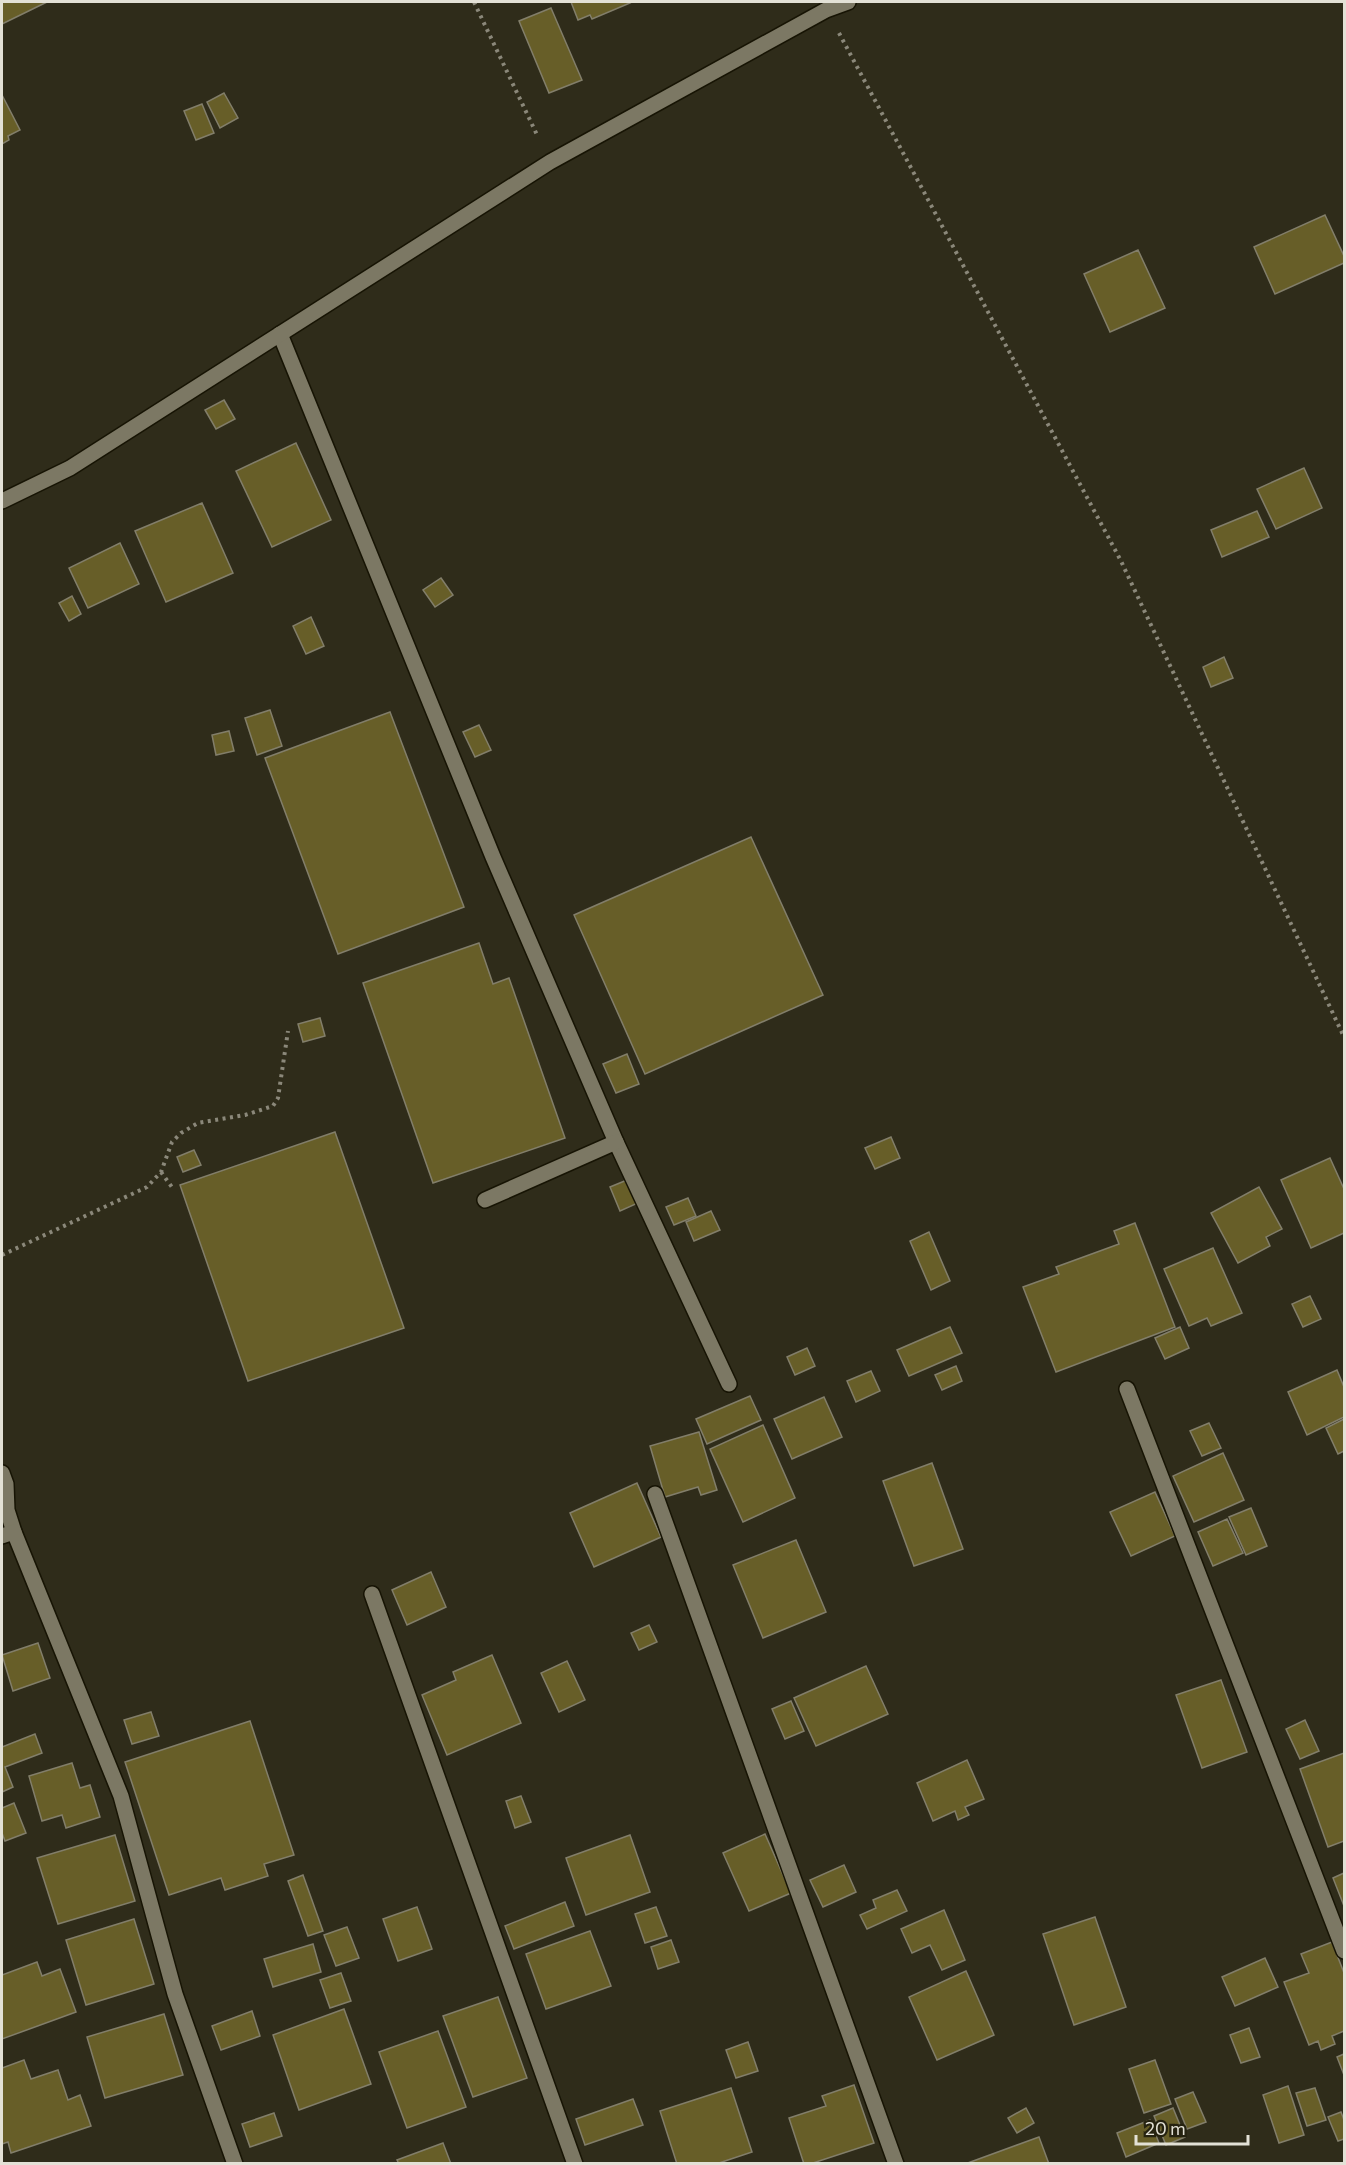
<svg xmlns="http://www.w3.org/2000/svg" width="1346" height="2165" font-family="Commissioner,sans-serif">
  <rect width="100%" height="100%" fill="#2f2c1a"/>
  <g fill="#675e28" stroke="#827e6a" stroke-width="1.5">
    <path d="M2 2H47L2 24Z"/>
    <path d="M571 2H629L630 3 592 19 590 15 578 20Z"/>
    <path d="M551 8 582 80 549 93 519 21Z"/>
    <path d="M224 93 238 118 220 128 207 102Z"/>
    <path d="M2 95 20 130 8 136 9 140 2 144Z"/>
    <path d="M202 104 214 133 196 140 184 111Z"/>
    <path d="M1325 215 1344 256V263L1275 294 1254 247Z"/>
    <path d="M1138 250 1165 308 1110 332 1084 274Z"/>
    <path d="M224 400 235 419 216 429 205 410Z"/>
    <path d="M296 443 331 520 272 547 236 471Z"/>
    <path d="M1304 468 1322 508 1276 529 1257 489Z"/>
    <path d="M202 503 233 573 166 602 135 531Z"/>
    <path d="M1257 511 1269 537 1222 557 1211 530Z"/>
    <path d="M120 543 139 584 88 608 69 568Z"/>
    <path d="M441 578 453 595 435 607 423 590Z"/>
    <path d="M72 596 81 614 69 621 59 603Z"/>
    <path d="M311 617 324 646 306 654 293 626Z"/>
    <path d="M1224 657 1233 678 1211 687 1203 667Z"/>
    <path d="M270 710 282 746 257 755 245 718Z"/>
    <path d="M390 712 464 907 338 954 265 758Z"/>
    <path d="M479 725 491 750 475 757 463 732Z"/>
    <path d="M229 731 234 751 216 755 212 735Z"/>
    <path d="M751 837 823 995 645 1074 574 915Z"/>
    <path d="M479 943 493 984 509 978 565 1138 433 1183 363 983Z"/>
    <path d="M320 1018 325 1036 303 1042 298 1024Z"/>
    <path d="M627 1054 639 1084 616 1093 603 1064Z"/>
    <path d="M335 1132 404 1328 248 1381 180 1185Z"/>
    <path d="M891 1137 900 1158 875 1169 865 1148Z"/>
    <path d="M194 1150 201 1165 183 1172 177 1157Z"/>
    <path d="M1330 1158 1344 1189V1233L1311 1248 1281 1180Z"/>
    <path d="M627 1180 638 1203 620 1211 610 1187Z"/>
    <path d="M1259 1187 1282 1229 1266 1237 1270 1246 1238 1263 1211 1213Z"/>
    <path d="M688 1198 696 1216 674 1225 666 1207Z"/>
    <path d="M711 1211 720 1230 694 1241 686 1222Z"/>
    <path d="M1135 1223 1175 1327 1056 1372 1023 1287 1059 1274 1056 1267 1119 1244 1114 1231Z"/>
    <path d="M929 1232 950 1281 931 1290 910 1241Z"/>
    <path d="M1213 1248 1242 1313 1211 1326 1207 1318 1189 1326 1164 1269Z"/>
    <path d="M1310 1296 1321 1319 1303 1327 1292 1304Z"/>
    <path d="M950 1327 962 1353 909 1376 897 1350Z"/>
    <path d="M1180 1327 1189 1348 1165 1359 1155 1338Z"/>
    <path d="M807 1348 815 1366 795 1375 787 1357Z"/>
    <path d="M956 1366 962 1381 942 1390 935 1375Z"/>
    <path d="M1337 1370 1344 1387V1417L1307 1435 1288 1392Z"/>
    <path d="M871 1371 880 1391 856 1402 847 1381Z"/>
    <path d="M750 1396 761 1420 707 1444 696 1419Z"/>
    <path d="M824 1397 842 1437 792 1459 774 1419Z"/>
    <path d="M1344 1419V1451L1338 1454 1326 1428Z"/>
    <path d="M1209 1423 1221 1448 1202 1456 1190 1431Z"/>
    <path d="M763 1425 795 1498 743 1522 710 1449Z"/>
    <path d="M699 1432 717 1490 701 1495 698 1487 665 1497 650 1446Z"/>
    <path d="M1223 1453 1244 1500 1194 1522 1173 1476Z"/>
    <path d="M932 1463 963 1549 914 1566 883 1481Z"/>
    <path d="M637 1483 661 1537 594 1567 570 1513Z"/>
    <path d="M1155 1492 1175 1536 1131 1556 1110 1512Z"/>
    <path d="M1251 1508 1267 1546 1246 1555 1229 1517Z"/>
    <path d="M1227 1519 1243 1553 1213 1566 1198 1532Z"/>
    <path d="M796 1540 826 1612 763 1638 733 1565Z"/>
    <path d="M431 1572 446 1607 407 1625 392 1590Z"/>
    <path d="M649 1625 657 1642 639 1650 631 1633Z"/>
    <path d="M38 1643 50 1678 13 1691 2 1655Z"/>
    <path d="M492 1655 521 1723 447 1755 422 1695 456 1680 453 1672Z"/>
    <path d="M567 1661 585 1700 559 1712 541 1673Z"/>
    <path d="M866 1666 888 1714 816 1746 794 1698Z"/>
    <path d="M1221 1680 1247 1752 1202 1768 1176 1695Z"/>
    <path d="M791 1701 804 1731 785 1739 772 1709Z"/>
    <path d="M151 1712 159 1736 132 1744 124 1720Z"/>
    <path d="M1305 1720 1319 1751 1300 1759 1286 1729Z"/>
    <path d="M250 1721 294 1855 264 1864 268 1876 225 1890 221 1878 169 1895 125 1762Z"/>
    <path d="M35 1734 42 1753 5 1767 13 1787 2 1792V1747Z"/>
    <path d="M1344 1753V1841L1328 1847 1300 1769Z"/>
    <path d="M967 1760 984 1799 965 1807 969 1815 958 1820 955 1811 933 1821 917 1783Z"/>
    <path d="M72 1763 80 1788 90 1785 100 1817 66 1828 62 1815 42 1821 29 1776Z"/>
    <path d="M521 1796 531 1822 515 1828 506 1801Z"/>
    <path d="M14 1803 26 1833 5 1841 2 1833V1808Z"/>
    <path d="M765 1834 791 1893 749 1911 723 1853Z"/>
    <path d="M115 1835 135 1901 58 1924 37 1858Z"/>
    <path d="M630 1835 650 1892 586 1915 566 1858Z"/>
    <path d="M844 1865 856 1892 823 1907 810 1880Z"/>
    <path d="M1344 1873V1906L1333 1878Z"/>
    <path d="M303 1875 323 1931 308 1936 288 1881Z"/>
    <path d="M897 1890 907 1911 867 1929 860 1915 876 1908 873 1900Z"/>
    <path d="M565 1902 574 1926 514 1949 505 1926Z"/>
    <path d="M417 1907 432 1949 398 1961 383 1919Z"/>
    <path d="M656 1907 667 1936 645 1943 635 1914Z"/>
    <path d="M944 1910 965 1960 942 1970 930 1945 912 1953 901 1929Z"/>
    <path d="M1095 1917 1126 2007 1074 2025 1043 1934Z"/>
    <path d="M134 1919 154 1984 86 2005 66 1940Z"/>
    <path d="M347 1927 359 1958 336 1966 324 1935Z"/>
    <path d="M590 1931 611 1986 546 2009 526 1954Z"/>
    <path d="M671 1940 679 1962 658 1969 651 1947Z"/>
    <path d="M1332 1942 1344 1973V2031L1332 2036 1335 2044 1321 2050 1318 2041 1309 2045 1284 1982 1309 1973 1301 1954Z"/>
    <path d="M313 1944 321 1972 273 1987 264 1959Z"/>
    <path d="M1265 1958 1278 1987 1235 2006 1222 1977Z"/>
    <path d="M37 1962 42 1976 60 1969 76 2012 2 2039V1975Z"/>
    <path d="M966 1971 994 2035 937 2060 909 1997Z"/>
    <path d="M341 1973 351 2001 330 2008 320 1980Z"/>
    <path d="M498 1997 527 2078 473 2097 443 2016Z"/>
    <path d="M344 2009 371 2084 299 2110 273 2035Z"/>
    <path d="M252 2011 260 2036 221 2050 212 2026Z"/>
    <path d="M164 2014 183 2075 105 2098 87 2037Z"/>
    <path d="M1249 2028 1260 2057 1241 2063 1230 2035Z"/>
    <path d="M438 2031 466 2107 407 2128 379 2052Z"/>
    <path d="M748 2042 758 2071 736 2078 726 2050Z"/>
    <path d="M1344 2054V2075L1337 2057Z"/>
    <path d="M24 2060 31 2079 58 2070 68 2100 80 2095 91 2126 11 2153 8 2142 2 2144V2068Z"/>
    <path d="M1155 2060 1171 2104 1144 2113 1129 2069Z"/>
    <path d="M854 2085 874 2143 810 2164H804L789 2118 826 2106 822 2096Z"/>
    <path d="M1288 2086 1304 2135 1279 2143 1263 2095Z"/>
    <path d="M731 2088 752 2152 716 2164H677L660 2111Z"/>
    <path d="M1315 2088 1326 2120 1307 2126 1296 2093Z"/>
    <path d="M1193 2092 1206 2122 1187 2129 1175 2099Z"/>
    <path d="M633 2099 643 2125 585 2145 576 2119Z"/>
    <path d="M1026 2108 1034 2123 1017 2133 1008 2118Z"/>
    <path d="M1173 2108 1185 2137 1166 2145 1154 2116Z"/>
    <path d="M1341 2112 1344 2120V2139L1338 2141 1328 2117Z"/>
    <path d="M274 2113 282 2136 250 2147 242 2124Z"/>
    <path d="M1150 2120 1159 2143 1126 2157 1117 2133Z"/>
    <path d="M1039 2137 1049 2164H965Z"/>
    <path d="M443 2143 451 2164H399L397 2160Z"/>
  </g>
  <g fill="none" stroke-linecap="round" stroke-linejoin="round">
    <defs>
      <g id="minor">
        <path d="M280 334 493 857 616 1142 729 1384"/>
        <path d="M2 501 70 468 550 162 826 10 848 2"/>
        <path d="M485 1200 616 1142"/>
        <path d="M1127 1389 1344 1951"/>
        <path d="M2 1473 6 1484 7 1510 14 1532"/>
        <path d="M655 1494 896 2164"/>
        <path d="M2 1536 14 1532 121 1796 175 1994 235 2164"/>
        <path d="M372 1594 575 2164"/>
      </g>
    </defs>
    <use href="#minor" stroke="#171404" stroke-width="18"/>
    <g stroke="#8b887a" stroke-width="4" stroke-dasharray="3 4.5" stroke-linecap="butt">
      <path d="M474 2 538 137"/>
      <path d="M839 33 1121 561 1344 1037"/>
      <path d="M161 1172 174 1190"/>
      <path d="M2 1255 147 1187 161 1172 172 1142 181 1133 198 1123 245 1115 273 1106 278 1098 288 1031"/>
    </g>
    <use href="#minor" stroke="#7c7864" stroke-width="15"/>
  </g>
  <rect width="1346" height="2165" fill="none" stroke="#e3e1d6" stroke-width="6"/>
  <path d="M1136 2135v9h112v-9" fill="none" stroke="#e3e1d6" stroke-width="3"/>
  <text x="1145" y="2135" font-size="18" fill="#e3e1d6" stroke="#252210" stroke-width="4.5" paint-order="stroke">20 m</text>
</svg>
